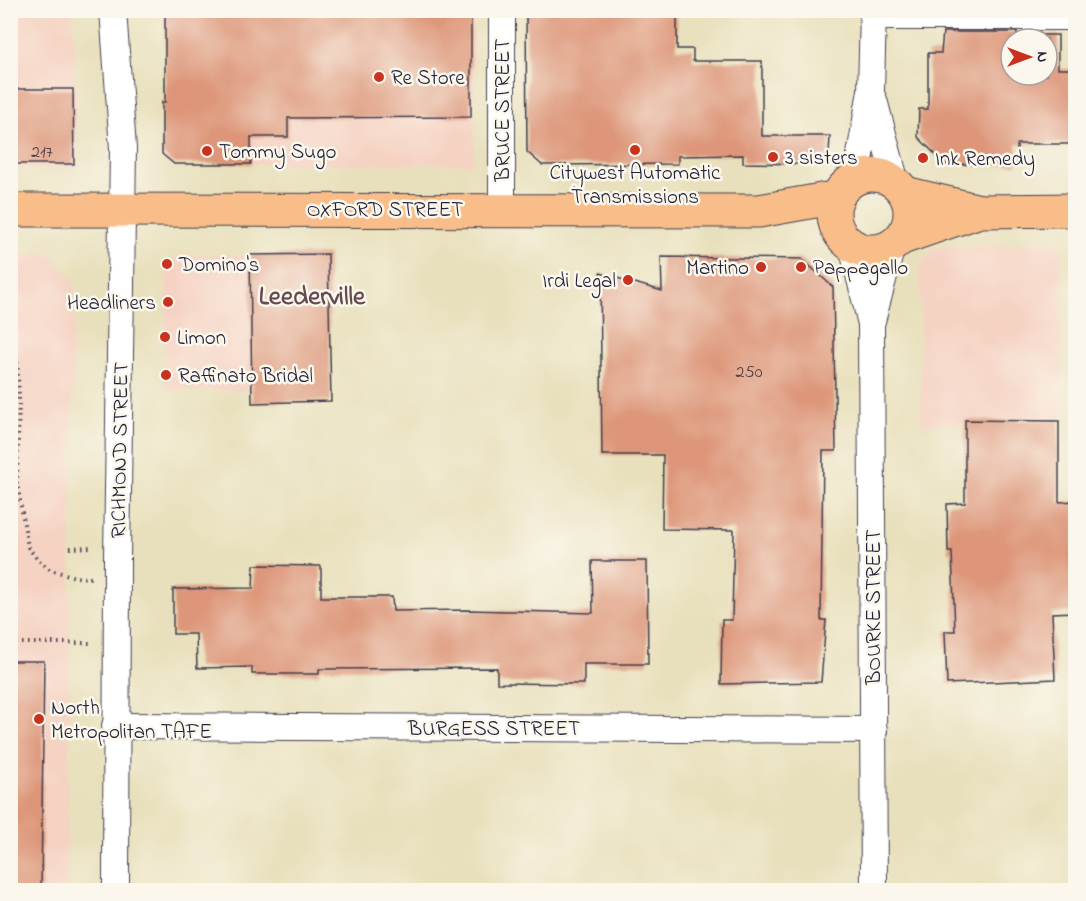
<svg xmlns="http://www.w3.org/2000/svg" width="1086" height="901" font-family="'Indie Flower',sans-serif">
  <rect width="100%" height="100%" fill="#fbf7ec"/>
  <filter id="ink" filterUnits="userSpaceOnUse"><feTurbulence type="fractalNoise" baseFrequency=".0167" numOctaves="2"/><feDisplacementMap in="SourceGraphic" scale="12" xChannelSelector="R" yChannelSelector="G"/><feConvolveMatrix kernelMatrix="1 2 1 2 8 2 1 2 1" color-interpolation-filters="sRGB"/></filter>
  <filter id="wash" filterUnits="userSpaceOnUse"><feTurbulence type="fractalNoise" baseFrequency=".008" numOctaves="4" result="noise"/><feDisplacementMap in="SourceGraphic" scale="24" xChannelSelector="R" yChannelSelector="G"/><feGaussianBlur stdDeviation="1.35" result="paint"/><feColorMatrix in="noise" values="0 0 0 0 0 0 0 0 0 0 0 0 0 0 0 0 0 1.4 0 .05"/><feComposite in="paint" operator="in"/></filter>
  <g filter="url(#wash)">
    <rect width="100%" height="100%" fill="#e8e0bc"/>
    <g fill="#f5d2c2">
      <path d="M251 11H474V164H163L162 102H251Z"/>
      <path d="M10 12H73L78 168 11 169Z"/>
      <path d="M1061 243 1062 420 921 425 920 267 933 248Z"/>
      <path d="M10 254H50L74 280 67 890H11Z"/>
      <path d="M179 255H250L252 390H164L166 269Z"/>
    </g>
    <g id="blocks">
      <g fill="#dd9679" fill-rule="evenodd">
        <path d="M165 10H471V117L288 118V137H251V164H174L162 154V102H165Z"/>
        <path d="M526 10H677V49H693V61H762V136H830L829 153 817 164 743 163V155L678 156V164L542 165 527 152Z"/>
        <path d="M943 32H1017V35H1058V69H1076V144H1017V165L945 164 918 137 919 109H928V53H941ZM1011 39H1047V75H1011Z"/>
        <path d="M10 89H73L74 164H10Z"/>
        <path d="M328 254 331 401 252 403 250 255Z"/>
        <path d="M661 257 802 259 833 287 836 451H823L821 620H826L821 682 721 684 722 620H732L734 530 662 529 663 455H602L600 273 662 291Z"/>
        <path d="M965 420 1059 421V502L1076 501V551H1073L1075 612 1052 613 1055 679 947 684 945 631H955L952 552H948L947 504 965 503Z"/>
        <path d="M592 561H647L648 664H584V684L497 683V668L319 669V674H252V667L197 668 196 634H173V589L253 588 254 565 321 566V597H392L393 611 468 610 593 613Z"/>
        <path d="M10 661H44L41 891H10Z"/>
      </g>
    </g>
  </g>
  <g filter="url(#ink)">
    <use href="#blocks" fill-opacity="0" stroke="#403e4e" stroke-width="1.5"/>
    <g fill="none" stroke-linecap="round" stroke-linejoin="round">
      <defs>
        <path id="service" d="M873 23H1076"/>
        <g id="minor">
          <path d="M113 10 123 149 117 559 116 890"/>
          <path d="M502 10V209"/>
          <path d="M874 100 896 183"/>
          <path d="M856 178 871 91 873 10"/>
          <path d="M852 246 871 324 874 890"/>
          <path d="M872 321 892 246"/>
          <path d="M115 726 874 730"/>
        </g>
        <g id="primary">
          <circle cx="872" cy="213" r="38"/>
          <path d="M905 193 980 211 1076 210"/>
          <path d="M10 210 759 211 838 197"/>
          <path d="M902 238 980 211"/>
        </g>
      </defs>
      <use href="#service" stroke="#403e4e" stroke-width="16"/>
      <use href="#minor" stroke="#403e4e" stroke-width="28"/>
      <use href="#primary" stroke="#403e4e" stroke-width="35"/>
      <g stroke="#403e4e" stroke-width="4" stroke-dasharray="1.5 4.5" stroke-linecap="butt">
        <path d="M17 356 19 397 17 483 28 547 37 559 51 570 75 577 92 578"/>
        <path d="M70 548 91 547"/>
        <path d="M10 643H91"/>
      </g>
      <use href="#service" stroke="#fff" stroke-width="14"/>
      <use href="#minor" stroke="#fff" stroke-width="26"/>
      <use href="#primary" stroke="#f8bd89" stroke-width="33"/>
    </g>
  </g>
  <g fill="#c8321e" stroke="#fbf7ec" stroke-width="2">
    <circle cx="379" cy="77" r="6"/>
    <circle cx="635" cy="150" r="6"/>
    <circle cx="207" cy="151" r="6"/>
    <circle cx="773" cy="157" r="6"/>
    <circle cx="923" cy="158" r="6"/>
    <circle cx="167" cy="264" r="6"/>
    <circle cx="761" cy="267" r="6"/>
    <circle cx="801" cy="267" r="6"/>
    <circle cx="628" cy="280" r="6"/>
    <circle cx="168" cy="302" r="6"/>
    <circle cx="165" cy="337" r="6"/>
    <circle cx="166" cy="375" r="6"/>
    <circle cx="39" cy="719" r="6"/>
  </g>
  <g text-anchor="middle" stroke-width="5" stroke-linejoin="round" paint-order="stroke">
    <g font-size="18" fill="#513f4a">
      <text x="42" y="157">217</text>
      <text x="749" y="377">250</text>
    </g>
    <g font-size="21" fill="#22223b" stroke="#fbf7ec" text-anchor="start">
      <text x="391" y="84">Re Store</text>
      <text x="219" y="158">Tommy Sugo</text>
      <text x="785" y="164">3 sisters</text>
      <text x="935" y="165">Ink Remedy</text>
      <text x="635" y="179" text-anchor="middle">Citywest Automatic<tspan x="635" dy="24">Transmissions</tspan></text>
      <text x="179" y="271">Domino's</text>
      <text x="749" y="274" text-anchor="end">Martino</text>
      <text x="813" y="274">Pappagallo</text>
      <text x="616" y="287" text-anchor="end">Irdi Legal</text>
      <text x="156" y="309" text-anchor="end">Headliners</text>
      <text x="177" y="344">Limon</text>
      <text x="178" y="382">Raffinato Bridal</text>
      <text x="51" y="714">North<tspan x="51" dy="24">Metropolitan TAFE</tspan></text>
    </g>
    <g font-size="21" fill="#22223b" stroke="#fbf7ec">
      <text transform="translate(502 110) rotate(-90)" y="7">BRUCE STREET</text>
      <text x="385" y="216">OXFORD STREET</text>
      <text transform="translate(119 450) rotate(-89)" y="7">RICHMOND STREET</text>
      <text transform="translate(873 607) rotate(-90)" y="7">BOURKE STREET</text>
      <text x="494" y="735">BURGESS STREET</text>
    </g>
    <g font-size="27" font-weight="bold" fill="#634b51" stroke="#fbf7ec">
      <text x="312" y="304">Leederville</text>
    </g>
  </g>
  <rect width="1086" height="901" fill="none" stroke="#fbf7ec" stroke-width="36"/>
  <g transform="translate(1029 57) rotate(90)"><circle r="28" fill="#fbf7ec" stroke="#a4a2a5" stroke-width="1.5"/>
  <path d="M0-4.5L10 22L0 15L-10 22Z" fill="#c8321e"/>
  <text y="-9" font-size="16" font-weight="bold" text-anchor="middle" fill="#22223b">N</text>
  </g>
</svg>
